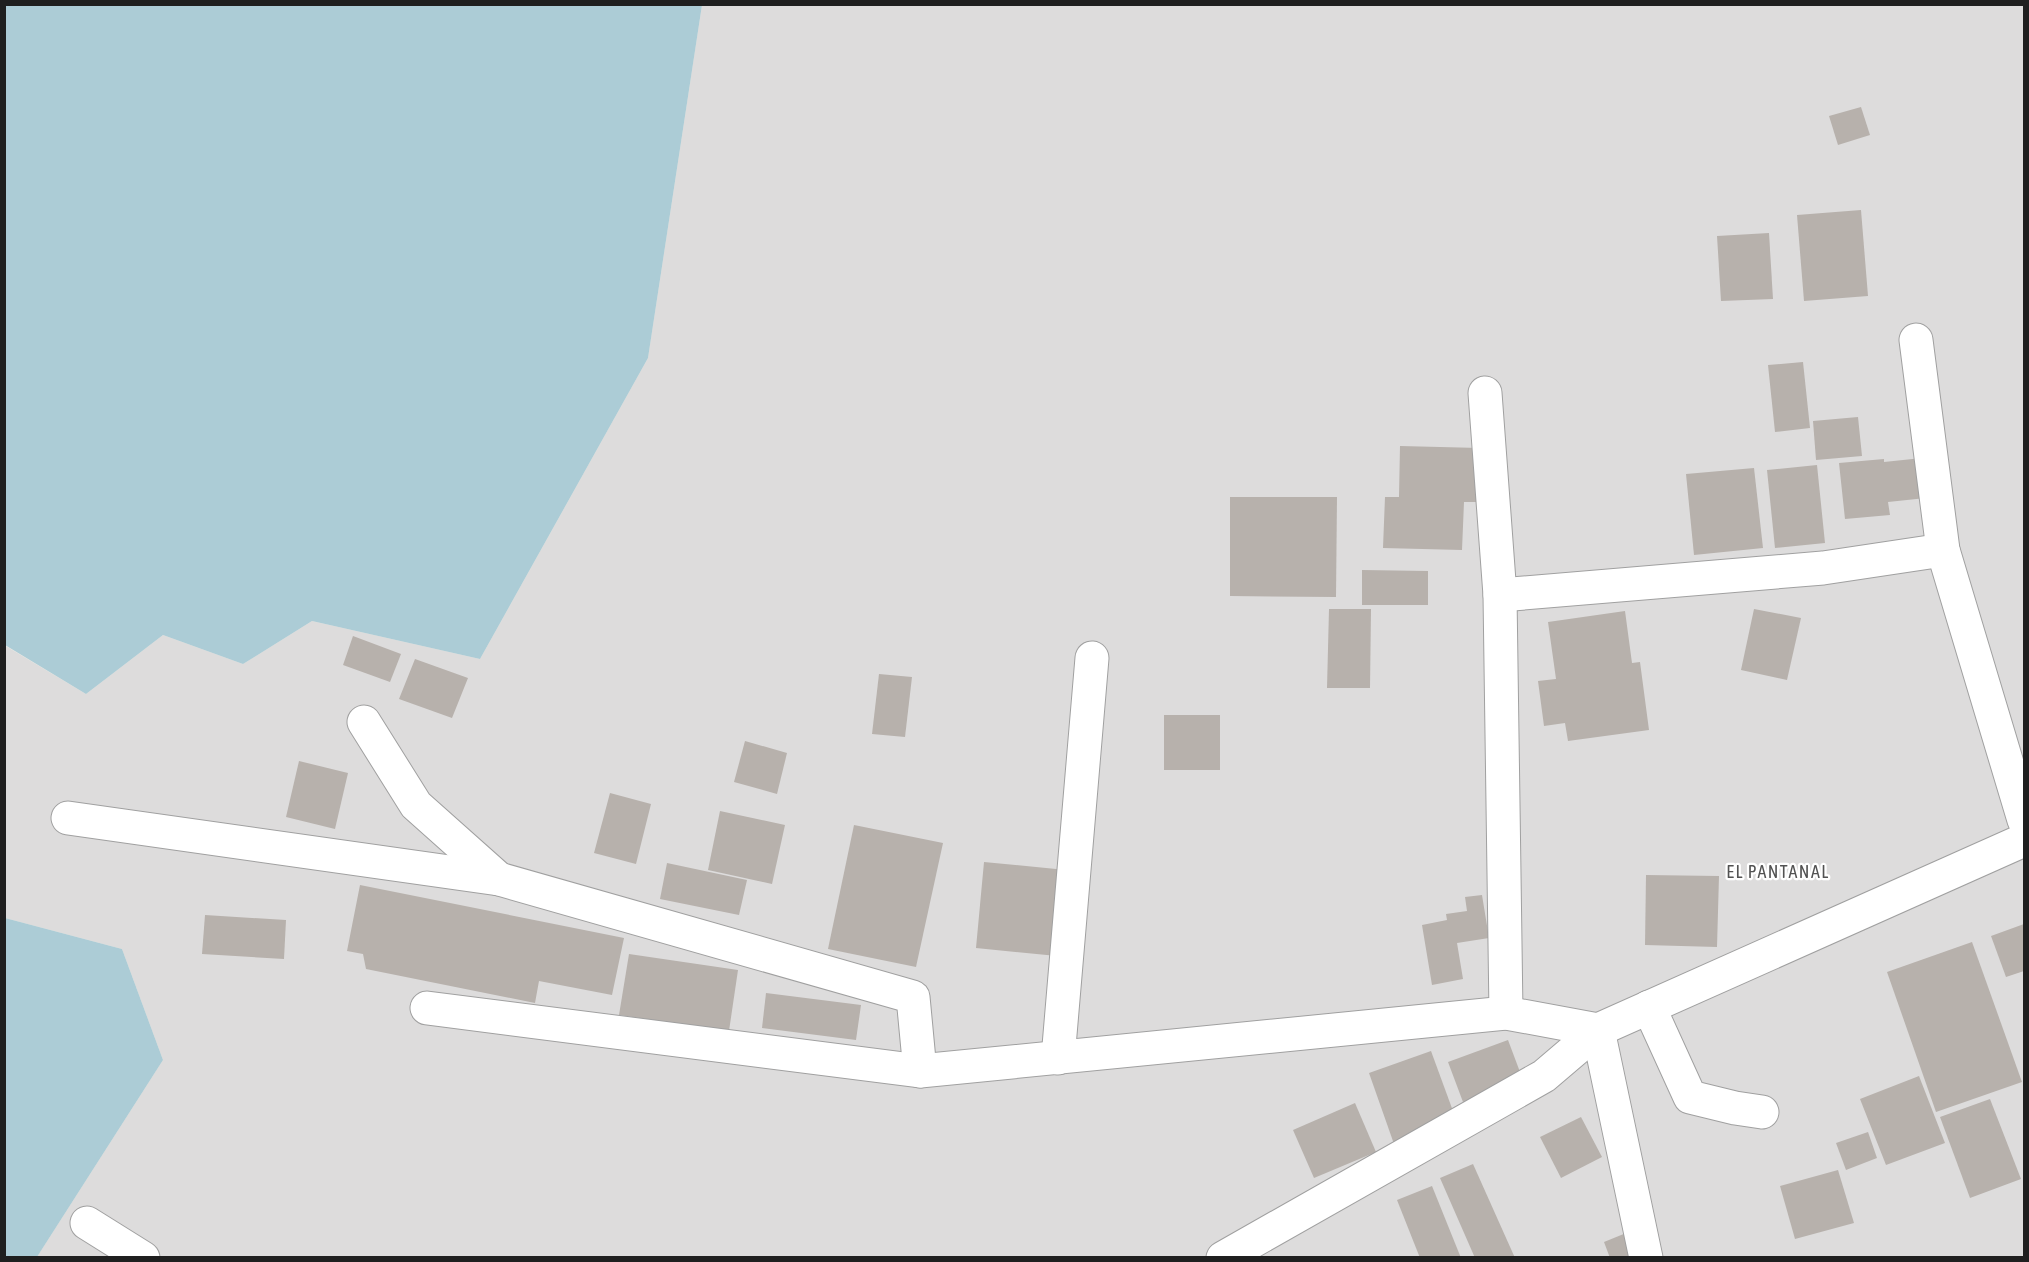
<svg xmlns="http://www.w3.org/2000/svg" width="2029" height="1262" font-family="'Asap Condensed',sans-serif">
  <rect width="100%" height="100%" fill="#eeece6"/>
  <path fill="#dddcdc" d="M702 5H2024V1257H37L163 1060 122 949 5 918 4 645 86 694 163 635 243 664 312 621 480 659 648 358Z"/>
  <g fill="#acccd6">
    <path d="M4 5H702L648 358 480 659 312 621 243 664 163 635 86 694 5 645Z"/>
    <path d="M5 918 122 949 163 1060 37 1257H5Z"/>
  </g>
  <g fill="#b7b1ac">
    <path d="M1861 107 1870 135 1838 145 1829 116Z"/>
    <path d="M1861 210 1868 296 1804 301 1797 215Z"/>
    <path d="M1769 233 1773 299 1721 301 1717 236Z"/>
    <path d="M1803 362 1810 428 1775 432 1768 365Z"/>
    <path d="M1858 417 1862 456 1816 460 1813 421Z"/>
    <path d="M1400 446 1480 448 1478 502H1464L1462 550 1383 548 1385 497H1399Z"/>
    <path d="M1922 458 1926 498 1888 502 1890 515 1845 519 1839 463 1884 459V462Z"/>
    <path d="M1817 465 1825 543 1775 548 1767 470Z"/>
    <path d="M1754 468 1763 548 1694 555 1686 474Z"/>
    <path d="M1230 497H1337L1336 597 1230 596Z"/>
    <path d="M1362 570 1428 571V605H1362Z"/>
    <path d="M1329 609H1371L1370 688H1327Z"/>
    <path d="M1754 609 1801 618 1787 680 1741 670Z"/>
    <path d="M1625 611 1632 663 1640 662 1649 730 1568 741 1565 723 1544 726 1538 681 1556 679 1548 622Z"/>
    <path d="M353 636 401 654 390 682 343 665Z"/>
    <path d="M415 659 468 678 452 718 399 699Z"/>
    <path d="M879 674 912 677 905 737 872 734Z"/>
    <rect x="1164" y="715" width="56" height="55"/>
    <path d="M745 741 787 753 777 794 734 782Z"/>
    <path d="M299 761 348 773 335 829 286 817Z"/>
    <path d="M610 793 651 804 636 864 594 853Z"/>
    <path d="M720 811 785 825 772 884 708 870Z"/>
    <path d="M854 825 943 843 916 967 828 949Z"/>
    <path d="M984 862 1066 870 1057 956 976 948Z"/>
    <path d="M667 863 747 880 739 915 660 899Z"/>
    <path d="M1646 875 1719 876 1717 947 1645 945Z"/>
    <path d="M360 885 624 938 612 995 539 981 535 1003 366 969 363 954 347 951Z"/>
    <path d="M1482 895 1489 938 1457 943 1463 979 1432 985 1422 925 1447 920 1446 914 1467 911 1465 897Z"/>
    <path d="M205 915 286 920 284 959 202 954Z"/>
    <path d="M2024 924V971L2006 977 1991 936Z"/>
    <path d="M1972 942 2022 1082 1936 1112 1887 972Z"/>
    <path d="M629 954 738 970 729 1031 619 1015Z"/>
    <path d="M766 993 861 1005 856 1040 762 1028Z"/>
    <path d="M1508 1040 1523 1080 1463 1102 1448 1062Z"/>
    <path d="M1431 1051 1457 1122 1394 1144 1369 1073Z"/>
    <path d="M1919 1076 1945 1143 1886 1165 1860 1099Z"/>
    <path d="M1990 1099 2021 1179 1970 1198 1940 1117Z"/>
    <path d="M1355 1103 1376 1152 1314 1178 1293 1130Z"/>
    <path d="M1581 1117 1602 1157 1561 1178 1540 1137Z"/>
    <path d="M1868 1132 1877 1158 1846 1170 1836 1143Z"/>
    <path d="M1473 1164 1515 1258H1475L1440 1178Z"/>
    <path d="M1838 1170 1854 1223 1795 1239 1780 1186Z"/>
    <path d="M1432 1186 1461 1258H1420L1397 1200Z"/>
    <path d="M1631 1231 1634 1258H1610L1604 1242Z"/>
  </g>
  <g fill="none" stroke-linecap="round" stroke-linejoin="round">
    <defs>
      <g id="minor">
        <path d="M1916 340 1943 550 2024 820"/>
        <path d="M1485 393 1500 595 1506 1013"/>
        <path d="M1500 595 1823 568 1943 550"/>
        <path d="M364 722 416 805 499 879"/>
        <path d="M68 818 499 879 913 997 920 1071"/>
        <path d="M1649 1007 1690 1097 1735 1108 1762 1112"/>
        <path d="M427 1008 920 1071 1506 1013 1598 1030 1646 1258"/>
        <path d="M1058 1058 1092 658"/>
        <path d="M87 1223 143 1258"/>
        <path d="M1223 1258 1544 1076 1598 1030 2024 840"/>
      </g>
    </defs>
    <use href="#minor" stroke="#a0a0a0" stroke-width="35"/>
    <use href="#minor" stroke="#fff" stroke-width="33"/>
  </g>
  <g text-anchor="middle" stroke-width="4.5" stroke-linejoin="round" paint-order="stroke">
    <g font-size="18" letter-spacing="1.5" fill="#525252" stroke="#fff">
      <text x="1778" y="878">EL PANTANAL</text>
    </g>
  </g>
  <rect width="2029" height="1262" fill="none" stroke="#1f1f1f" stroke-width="12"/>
</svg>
